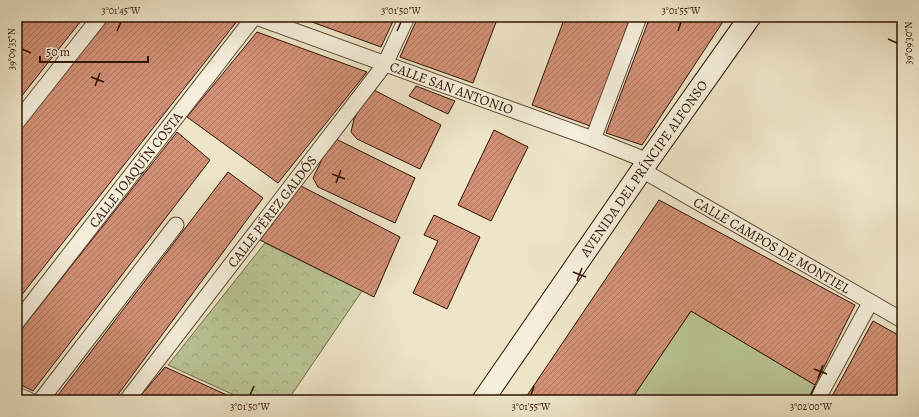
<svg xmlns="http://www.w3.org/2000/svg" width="919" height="417" font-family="Alegreya,serif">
  <defs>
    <pattern id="park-crowns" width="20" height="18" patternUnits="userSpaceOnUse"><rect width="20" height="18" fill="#bac495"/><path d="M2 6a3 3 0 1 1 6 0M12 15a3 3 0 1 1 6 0" fill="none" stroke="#a0a87f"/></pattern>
    <pattern id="building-hatch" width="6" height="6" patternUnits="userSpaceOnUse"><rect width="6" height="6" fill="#d29177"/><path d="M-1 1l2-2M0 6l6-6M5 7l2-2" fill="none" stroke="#ab755f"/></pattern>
  </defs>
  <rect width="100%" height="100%" fill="#eee5c8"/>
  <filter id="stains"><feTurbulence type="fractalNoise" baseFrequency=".005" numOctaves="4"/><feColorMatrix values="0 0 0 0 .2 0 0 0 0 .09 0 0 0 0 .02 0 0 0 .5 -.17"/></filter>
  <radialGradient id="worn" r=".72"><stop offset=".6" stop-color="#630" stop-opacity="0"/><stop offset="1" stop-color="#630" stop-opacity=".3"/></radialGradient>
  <path fill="#bac495" stroke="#756c4c" d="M691 311 815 385 807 400H631Z"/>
  <path fill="url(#park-crowns)" stroke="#756c4c" d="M265 243 362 291 288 400H245L168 365Z"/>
  <g fill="url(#building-hatch)" stroke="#301403">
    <path d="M17 17H84L17 102Z"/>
    <path d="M108 17H229L238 20 17 301V134Z"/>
    <path d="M298 17H395L381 47Z"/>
    <path d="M418 17H498L473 83 400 57Z"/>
    <path d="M565 17H630L593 127 532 105Z"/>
    <path d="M650 17H726L642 145 606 133Z"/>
    <path d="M257 32 367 72 278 183 187 117Z"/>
    <path d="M416 86 455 101 448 114 409 96Z"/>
    <path d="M374 90 441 125 420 169 357 139 351 132 354 119 364 102Z"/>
    <path d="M494 130 528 147 491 221 458 205Z"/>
    <path d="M177 132 210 160 33 391 17 383V335Z"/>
    <path d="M336 139 415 178 395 223 318 187 313 178 325 153Z"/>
    <path d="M228 172 263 198 114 400 55 399Z"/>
    <path d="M301 186 400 237 374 297 260 240Z"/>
    <path d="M659 200 855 305 815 385 691 311 631 400H524Z"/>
    <path d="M434 215 480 237 447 309 413 293 438 241 424 235Z"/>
    <path d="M873 321 902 337V400H830Z"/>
    <path d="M165 367 238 400H137Z"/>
  </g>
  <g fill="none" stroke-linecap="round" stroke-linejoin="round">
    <defs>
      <g id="street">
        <path id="s1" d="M256 17 593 139 648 161"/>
        <path d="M17 122 100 17"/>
        <path d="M593 139 639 17"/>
        <path id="s2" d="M642 170 902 320"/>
        <path id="s3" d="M17 322 254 17"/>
        <path d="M17 395 29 400"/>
        <path d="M41 400 176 225"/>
        <path id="s4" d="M127 400 385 64 407 17"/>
        <path d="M817 400 870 303"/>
      </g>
      <g id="secondary">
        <path id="s5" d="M483 400 648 161 750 17"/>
      </g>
    </defs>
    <use href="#street" stroke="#604834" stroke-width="17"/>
    <use href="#secondary" stroke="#301403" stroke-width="23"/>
    <use href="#street" stroke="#f4eedb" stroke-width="15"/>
    <use href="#secondary" stroke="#f4eedb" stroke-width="21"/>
  </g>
  <path fill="none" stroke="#301403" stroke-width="1.5" d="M117 31 121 22M397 31 401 22M678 31 681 22M888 39 897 43M22 49 31 53M91 77 104 82M95 86 100 73M332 174 345 179M336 183 341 170M573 272 586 277M577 281 582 268M814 369 827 374M818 378 823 365M250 395 254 386M531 395 534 386M811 395 815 386"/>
  <g text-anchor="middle" stroke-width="3" stroke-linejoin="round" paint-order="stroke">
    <g font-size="14" fill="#301403" stroke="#f4eedb">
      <text dy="5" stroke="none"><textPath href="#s1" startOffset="208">CALLE SAN ANTONIO</textPath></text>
      <text dy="5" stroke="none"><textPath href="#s3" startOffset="193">CALLE JOAQUÍN COSTA</textPath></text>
      <text dy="5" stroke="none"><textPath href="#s5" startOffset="282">AVENIDA DEL PRÍNCIPE ALFONSO</textPath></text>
      <text dy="5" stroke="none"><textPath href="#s4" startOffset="238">CALLE PÉREZ GALDÓS</textPath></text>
      <text dy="5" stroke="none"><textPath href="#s2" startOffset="150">CALLE CAMPOS DE MONTIEL</textPath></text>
    </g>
  </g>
  <rect width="919" height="417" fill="none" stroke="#eee5c8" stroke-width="44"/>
  <path d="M40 56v6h108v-6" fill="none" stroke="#301403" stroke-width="2"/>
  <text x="46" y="56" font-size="12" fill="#301403" stroke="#f4eedb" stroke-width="3" paint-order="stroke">50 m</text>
  <rect x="22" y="22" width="875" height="373" fill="none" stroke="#301403" stroke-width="1.5"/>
  <g font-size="10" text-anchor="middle" fill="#301403">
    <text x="121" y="14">3°01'45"W</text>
    <text x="401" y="14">3°01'50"W</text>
    <text x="681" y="14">3°01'55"W</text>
    <text transform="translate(908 43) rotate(-90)" y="4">39°09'30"N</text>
    <text transform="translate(11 49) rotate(-90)" y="4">39°09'35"N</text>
    <text x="250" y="410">3°01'50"W</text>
    <text x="531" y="410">3°01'55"W</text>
    <text x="811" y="410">3°02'00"W</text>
  </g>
  <rect width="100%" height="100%" filter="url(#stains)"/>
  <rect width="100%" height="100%" fill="url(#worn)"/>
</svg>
